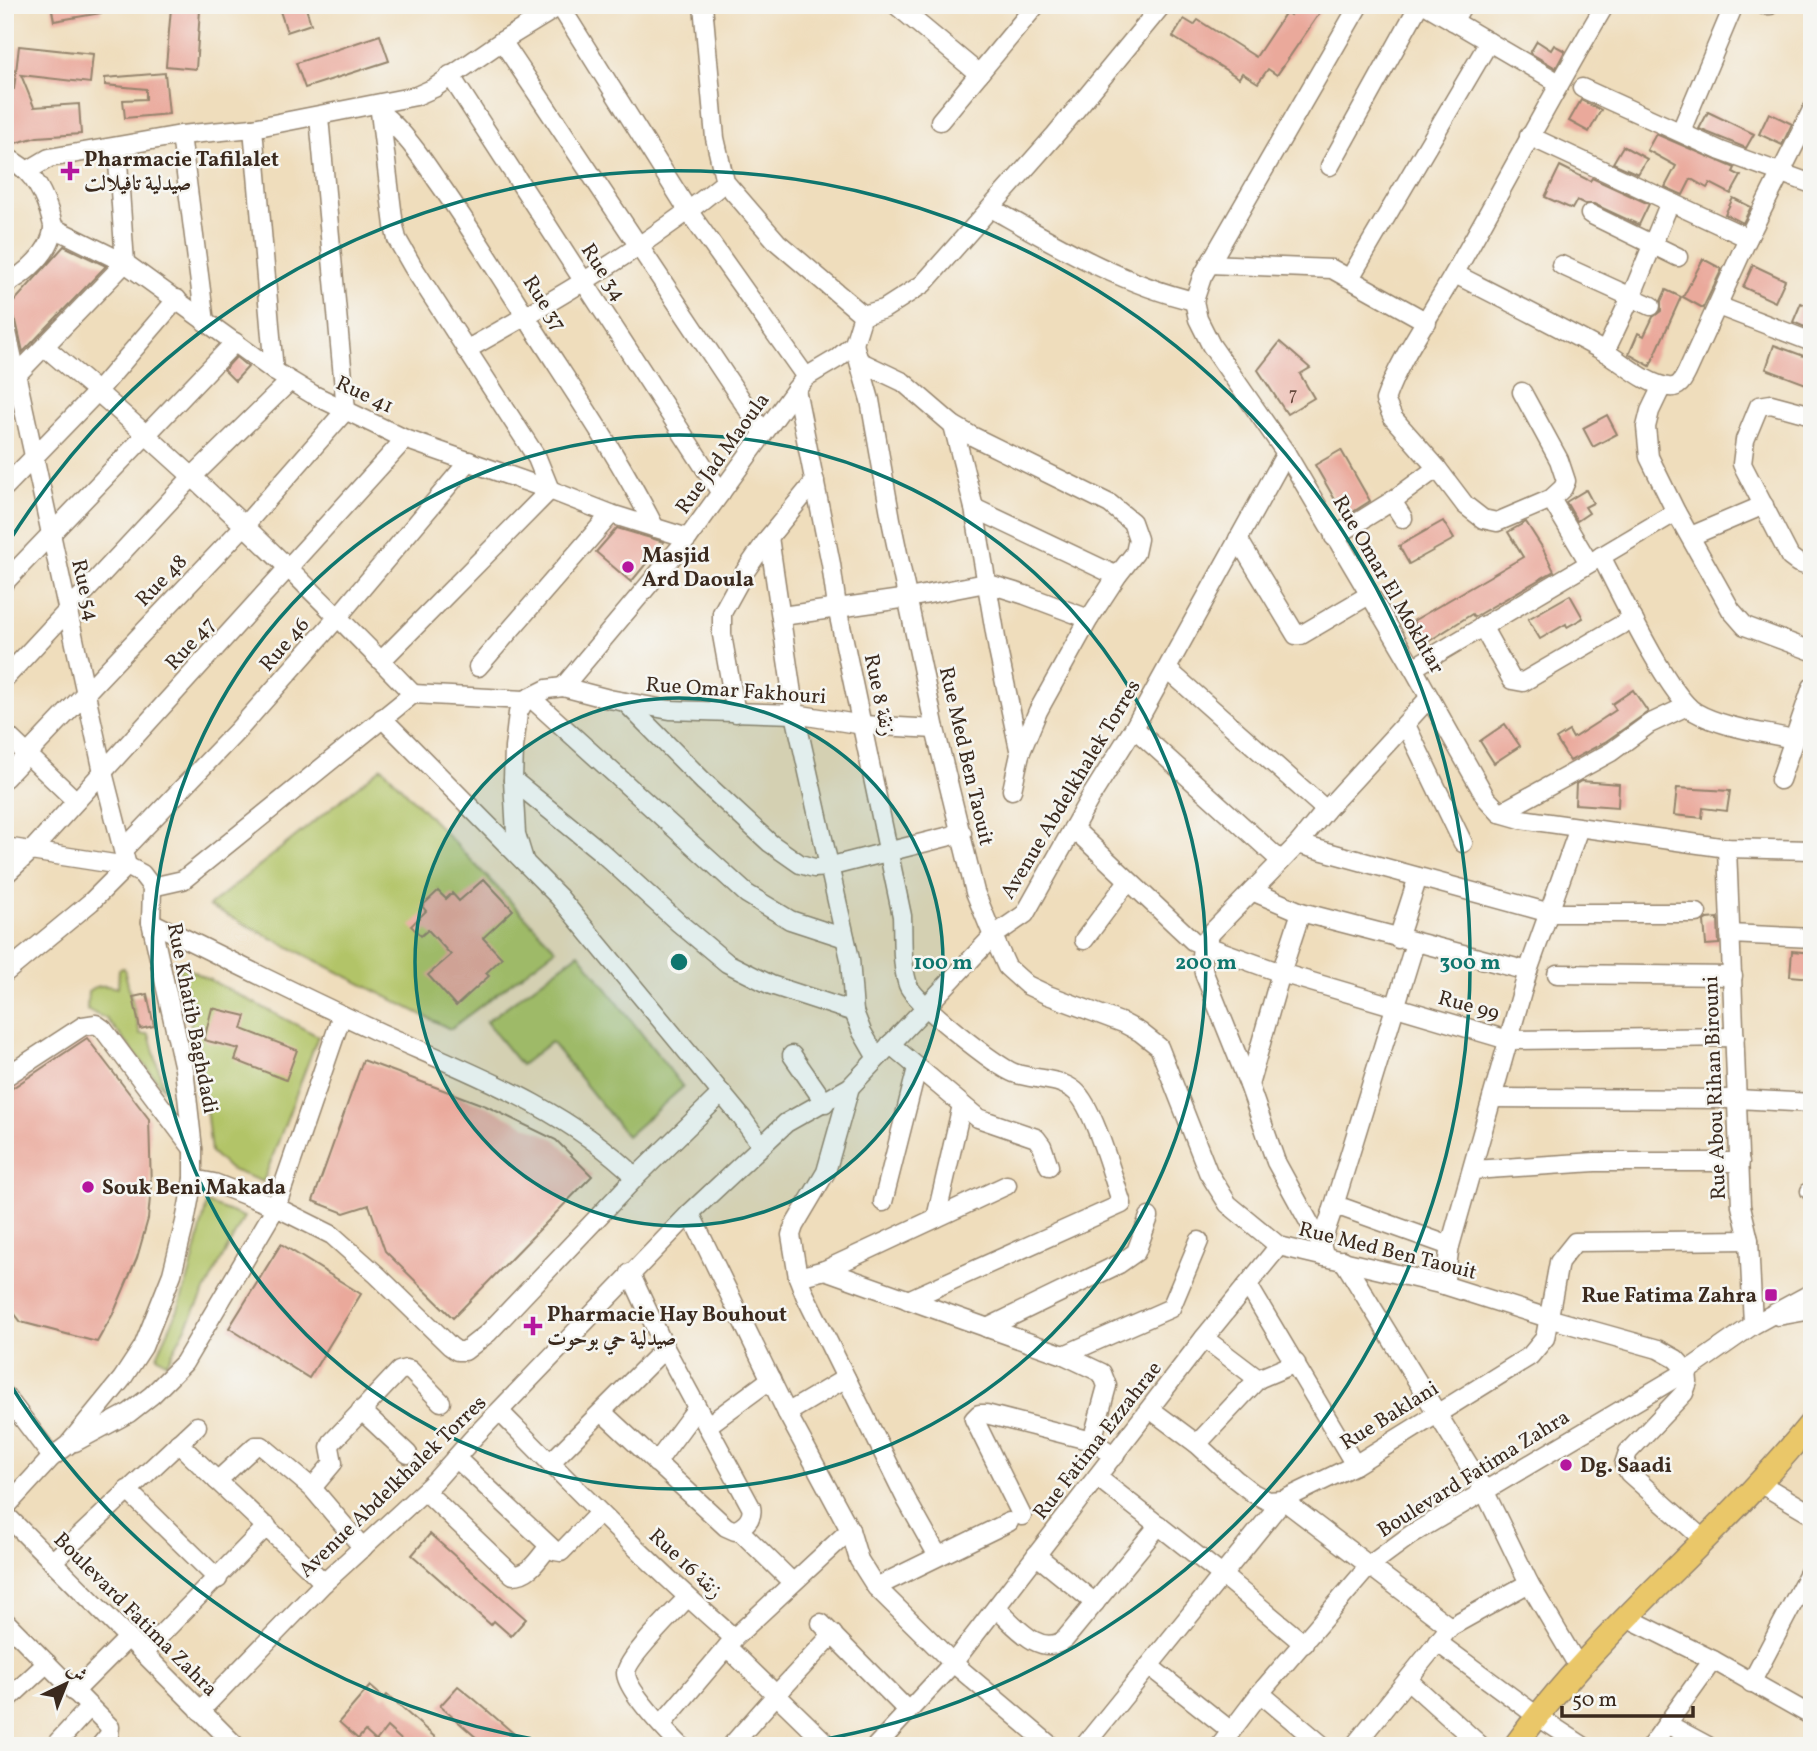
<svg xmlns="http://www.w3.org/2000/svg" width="1817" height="1751" font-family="Vollkorn,Amiri,serif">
  <rect width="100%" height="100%" fill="#f6f6f2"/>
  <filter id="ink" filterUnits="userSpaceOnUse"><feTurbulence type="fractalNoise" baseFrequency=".0143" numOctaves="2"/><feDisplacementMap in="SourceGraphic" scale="14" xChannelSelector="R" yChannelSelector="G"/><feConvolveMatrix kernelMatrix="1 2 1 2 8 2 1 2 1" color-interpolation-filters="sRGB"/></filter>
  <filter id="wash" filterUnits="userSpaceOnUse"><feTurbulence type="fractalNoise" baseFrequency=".00686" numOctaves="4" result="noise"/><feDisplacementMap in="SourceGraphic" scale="28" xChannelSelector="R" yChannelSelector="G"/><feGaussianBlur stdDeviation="1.57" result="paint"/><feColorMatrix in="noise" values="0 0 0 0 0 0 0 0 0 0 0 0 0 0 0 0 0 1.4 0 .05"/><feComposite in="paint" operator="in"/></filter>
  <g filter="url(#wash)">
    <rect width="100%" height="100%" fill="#efddbc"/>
    <g fill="#b2c468" stroke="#767743" stroke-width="2">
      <path d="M382 767 556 949 450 1029 209 906Z"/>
      <path d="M579 953 683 1087 627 1136 551 1042 521 1065 486 1022Z"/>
      <path d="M179 964 318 1036 263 1182 229 1169 211 1152 204 1091Z"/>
      <path d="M124 968 140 1034H149L164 1089 107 1019 87 1010 88 991C99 984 105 985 118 988L119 969Z"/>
      <path d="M207 1203 244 1217 167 1363 157 1356 178 1310 191 1270Z"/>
    </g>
    <g id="blocks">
      <g fill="#eaa99b">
        <path d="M51 5H100L101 13 54 21Z"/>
        <path d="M278 5H305L311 24 287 32Z"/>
        <path d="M1295 5H1325L1277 75 1268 69 1258 83 1242 73 1239 78 1173 37 1184 19 1194 25 1198 20 1256 57 1286 12 1290 15Z"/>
        <path d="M171 8 200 10 196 69 166 66Z"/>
        <path d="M380 35 389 61 305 88 296 63Z"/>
        <path d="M1537 41 1551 50 1554 45 1565 51 1556 68 1530 53Z"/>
        <path d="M19 46 93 54 90 83 21 75 34 107 79 104 81 134 37 137 5 146V89H14Z"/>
        <path d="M165 73 169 114 125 118 123 100 146 99V89L105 85V78Z"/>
        <path d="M1581 100 1601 110 1589 132 1569 121Z"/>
        <path d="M1708 112 1754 134 1746 148 1699 129Z"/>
        <path d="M1769 113 1792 124 1782 145 1759 134Z"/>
        <path d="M1656 134 1735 168 1733 172 1741 176 1731 194 1710 183 1707 188 1691 179 1683 195 1665 187 1676 166 1647 150Z"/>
        <path d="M1623 146 1647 159 1638 174 1613 163Z"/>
        <path d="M1560 166 1590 181 1592 178 1649 204 1639 225 1594 204H1585L1577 200 1572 209 1545 197Z"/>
        <path d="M1733 198 1751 207 1743 223 1725 214Z"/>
        <path d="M64 246 106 266 23 352 16 321 11 314 10 306Z"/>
        <path d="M1703 259 1722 269 1703 308 1683 297Z"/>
        <path d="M1753 265 1785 280 1775 302 1743 287Z"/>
        <path d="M1666 290 1681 297 1650 366 1629 354 1638 333 1644 336 1653 317 1661 311V301Z"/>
        <path d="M1801 303 1812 308V330L1793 322Z"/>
        <path d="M1280 342 1310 368 1300 374 1314 398 1287 414 1258 370Z"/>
        <path d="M1774 345 1812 359V369L1806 384 1766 369Z"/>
        <path d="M236 357 248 367 235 381 224 370Z"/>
        <path d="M1607 415 1617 434 1593 447 1583 428Z"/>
        <path d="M1341 450 1370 501 1345 517 1315 465Z"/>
        <path d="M1586 490 1593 503 1585 507 1589 513 1577 521 1566 502Z"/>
        <path d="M1443 521 1454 539 1409 564 1399 546Z"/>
        <path d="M1526 522 1542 547 1554 571 1474 617 1472 614 1426 643 1413 621 1523 557 1508 532Z"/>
        <path d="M617 528 664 542 631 582 596 552Z"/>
        <path d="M1570 595 1583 618 1567 627 1566 624 1540 639 1528 619Z"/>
        <path d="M1633 690 1648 712 1605 742 1570 761 1556 739 1569 731 1573 738 1598 722 1616 710 1612 704Z"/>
        <path d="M1505 724 1520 746 1494 763 1480 741Z"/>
        <path d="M1581 781 1619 784 1618 807 1575 804 1576 784Z"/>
        <path d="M1677 788 1730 791 1727 811 1703 808 1702 818 1674 815Z"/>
        <path d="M484 879 513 910 483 938 502 958 486 973 489 976 456 1006 428 975 451 955 428 930 421 936 411 926 426 911 422 906 438 891 446 899 452 893 459 901Z"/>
        <path d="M1718 918 1719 944 1706 945 1704 921 1707 919Z"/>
        <path d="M1792 951 1812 953V978L1790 976Z"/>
        <path d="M147 994 154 1026 140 1029 133 997Z"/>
        <path d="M212 1008 246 1016 242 1029 297 1050 286 1080 235 1060 239 1049 204 1040Z"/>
        <path d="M87 1038 149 1119 151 1187 148 1219 137 1258 114 1312 97 1342 21 1322 5 1301V1093Z"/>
        <path d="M363 1060 486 1106 556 1140 592 1176 453 1318 385 1251 369 1205 344 1213 313 1201Z"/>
        <path d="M281 1244 361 1294 309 1378 229 1328Z"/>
        <path d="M430 1534 526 1619 511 1636 494 1621 491 1625 412 1555Z"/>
        <path d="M370 1686 384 1698 387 1695 445 1746H408L387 1727 376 1741 365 1731 358 1739 339 1722Z"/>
        <path d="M458 1686 473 1698 528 1746H486L440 1706Z"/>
      </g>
    </g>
  </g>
  <g filter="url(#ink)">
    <use href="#blocks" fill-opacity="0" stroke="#95846d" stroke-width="2"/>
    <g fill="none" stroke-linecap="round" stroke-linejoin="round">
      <defs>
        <g id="minor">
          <path d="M703 5 715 138 725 182 777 242 863 315"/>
          <path d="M896 5 979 74"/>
          <path d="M1359 5 1202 277 1194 301 1198 319 1211 345 1286 453 1413 668 1486 798 1500 813 1521 819 1727 848 1812 850"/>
          <path d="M1426 5 1559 83"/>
          <path d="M1764 5H1770"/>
          <path d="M560 6 689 212 806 377"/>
          <path d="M1453 21 1463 5"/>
          <path d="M502 41 763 432"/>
          <path d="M450 75 721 493"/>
          <path d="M1582 88 1721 151 1812 184"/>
          <path d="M379 104 394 226 397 239 413 267 537 458 550 490 381 661"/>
          <path d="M381 113C403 131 420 155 436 179 465 219 491 262 518 304 565 379 615 449 655 528"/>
          <path d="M940 121 1036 5"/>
          <path d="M253 128 274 371"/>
          <path d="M1681 131 1734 5"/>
          <path d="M181 135 205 322"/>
          <path d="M1529 136 1748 238"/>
          <path d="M5 157C29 167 41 187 49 211 50 216 53 223 53 227 53 250 24 276 5 284"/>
          <path d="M1330 166 1419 5"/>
          <path d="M27 171 49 158 181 135 253 128 416 96 434 88 502 41 561 5"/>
          <path d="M991 208C1055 244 1121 284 1194 301"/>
          <path d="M1590 214 1678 257"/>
          <path d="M54 228 125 263 274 371 312 394 405 439 550 490 611 514 688 538"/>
          <path d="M1209 264 1332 269 1427 322"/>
          <path d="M1561 265 1651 306"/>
          <path d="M1455 274C1504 299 1554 324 1603 351 1623 362 1645 384 1668 387 1679 389 1683 380 1687 372L1748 238 1812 110"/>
          <path d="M1350 278 1489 42"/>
          <path d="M1718 306 1812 342"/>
          <path d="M863 315 884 309 923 284 1055 135 1162 5"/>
          <path d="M5 323 103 772 127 866"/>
          <path d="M854 344 870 400 892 525 935 729 975 892 993 936 1007 967 1027 985 1048 995 1123 1023 1140 1032 1159 1047 1208 1172 1228 1204 1279 1246 1444 1285 1548 1318 1658 1349 1676 1359 1687 1371 1688 1382 1684 1393 1628 1452 1624 1464 1629 1473 1704 1540"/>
          <path d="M45 347C174 455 297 573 413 694"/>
          <path d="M466 350C555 300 646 247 725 182"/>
          <path d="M1605 352 1631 297 1670 202"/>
          <path d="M861 362 903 382 953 425 972 436 1110 504 1132 522 1138 539 1135 553 1117 576 1089 619 1038 711 1020 754 1012 790"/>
          <path d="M1662 386 1650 411 1646 427 1649 457 1676 512 1731 610 1745 626 1812 651"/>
          <path d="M5 387 125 263 117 147"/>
          <path d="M796 389 831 564 837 607 902 916C903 939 901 964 908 985 914 1002 997 1067 1014 1073 1034 1080 1058 1077 1075 1091 1094 1107 1113 1178 1122 1204L908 1300"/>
          <path d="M1522 392 1559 460 1566 481 1563 488 1551 499 1497 522 1483 519 1465 505 1437 468 1393 418 1385 400C1399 359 1432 313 1454 274 1505 185 1552 94 1605 5"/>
          <path d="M1812 415 1771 404 1759 406 1745 440 1742 464 1790 557 1798 563 1812 567"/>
          <path d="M953 425 974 508 998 650 1020 754"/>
          <path d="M5 487 98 391 177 299"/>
          <path d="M1551 499 1589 563"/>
          <path d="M1392 501 1403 518"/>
          <path d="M974 508 1117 576"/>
          <path d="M1691 536 1764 505"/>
          <path d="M769 537 795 714 850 959 854 1012 862 1032 877 1058"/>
          <path d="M1334 537 1392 501 1437 468"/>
          <path d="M1238 539 1296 635H1301L1369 595"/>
          <path d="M1601 556C1618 589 1668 695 1695 712 1723 728 1762 732 1793 739"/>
          <path d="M5 582 235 342"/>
          <path d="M782 616 908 598 986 583 1025 595 1089 619"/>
          <path d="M1482 626 1512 680 1523 682 1633 618"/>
          <path d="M478 667 611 514"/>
          <path d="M1413 668 1676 512"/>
          <path d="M1167 669 1326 810"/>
          <path d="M5 678 192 477 290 381"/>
          <path d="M563 687 688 538 796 389 806 377 838 358 854 344 863 315"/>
          <path d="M413 694 525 700 547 689 563 687 609 699 670 710 795 714 863 725 935 729"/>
          <path d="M530 697 747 894 790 920 845 938"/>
          <path d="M625 702 704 782 770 843 800 864 814 868 828 867 962 833"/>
          <path d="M736 713 722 635V613L744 573 769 537 815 481"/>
          <path d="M382 718 559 897 742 1118 761 1145"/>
          <path d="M1406 725 1463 843"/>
          <path d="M1134 728 1281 861"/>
          <path d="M5 733 76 801"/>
          <path d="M5 778 244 526 346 410 319 117"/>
          <path d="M513 780 600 851 679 923 727 963 771 985 854 1012"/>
          <path d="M1780 780 1812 687"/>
          <path d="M1500 813 1611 752 1649 724 1687 706"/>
          <path d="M1073 828 1193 941 1281 973 1508 1040 1735 1037"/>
          <path d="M1298 844 1550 913H1697"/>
          <path d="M5 847 127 866 142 874 152 887 151 922 184 1069 193 1149V1179L185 1222 172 1274 143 1347 122 1379 68 1445 52 1457 5 1508"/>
          <path d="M1727 848 1741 1206 1749 1240 1753 1325"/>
          <path d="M124 849 239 729 337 618 469 461"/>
          <path d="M524 860 516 834 513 780 514 748 518 713 525 700"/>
          <path d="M5 875 32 850 405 439"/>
          <path d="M152 887 183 880 413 694"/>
          <path d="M1252 891 1301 912 1528 971"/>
          <path d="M151 922C225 958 298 995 372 1029 465 1071 562 1105 636 1177"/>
          <path d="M1730 934 1812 938"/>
          <path d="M1398 939 1418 877"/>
          <path d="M1084 940 1128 881"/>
          <path d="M1202 946 1201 956 1204 973 1249 1085 1276 1162 1321 1244 1325 1257"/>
          <path d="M1202 946 1212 932 1298 844 1326 810 1429 698"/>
          <path d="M5 973 91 902 127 866"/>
          <path d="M1557 974 1733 976"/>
          <path d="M890 1044 978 1118 1036 1138 1042 1146 1049 1166"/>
          <path d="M792 1055 825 1103"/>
          <path d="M5 1077 83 1026 96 1024 103 1029 193 1149"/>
          <path d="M1249 1085 1281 973 1301 912"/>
          <path d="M850 1087 826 1172 794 1226 791 1235 798 1277 805 1295 906 1499 938 1556"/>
          <path d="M1492 1098 1737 1099 1812 1103"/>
          <path d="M1473 1170 1595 1162H1740"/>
          <path d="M193 1179 214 1183 276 1207 332 1235 377 1275 450 1346 457 1351H465L488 1333 636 1177 722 1093"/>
          <path d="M1810 1191 1812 1190"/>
          <path d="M883 1202 917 1068"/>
          <path d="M1332 1212 1415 943"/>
          <path d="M690 1213 787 1413 850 1530 859 1560 876 1587 953 1663 1051 1746"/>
          <path d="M936 1218 962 1105"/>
          <path d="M1321 1244 1332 1212 1336 1208H1344L1450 1246"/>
          <path d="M1343 1260 1484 1490 1529 1583 1578 1666"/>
          <path d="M825 1270 1064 1355 1102 1373 1107 1386 1092 1441 1115 1456"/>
          <path d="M798 1277 825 1270 1007 1185"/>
          <path d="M1248 1285 1355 1465"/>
          <path d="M1444 1285 1450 1246 1528 971 1579 828"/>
          <path d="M1778 1316 1812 1310"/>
          <path d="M987 1328 1119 1264 1136 1252 1149 1217"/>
          <path d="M1204 1338 1258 1379 1296 1363"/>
          <path d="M1064 1355 1171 1308 1199 1241"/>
          <path d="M5 1395 52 1457"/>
          <path d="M1150 1409 1197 1444 1235 1479 1253 1493 1268 1501 1283 1500 1450 1627"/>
          <path d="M361 1410 408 1454"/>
          <path d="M500 1412C576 1489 652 1567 734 1638L727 1647 829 1746"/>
          <path d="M602 1412 726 1527 735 1531C744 1526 754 1519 751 1507L665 1348 630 1273"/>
          <path d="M787 1413 846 1378"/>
          <path d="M707 1426 771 1379"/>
          <path d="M75 1442 129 1413 152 1395 184 1363 276 1207 342 1015"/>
          <path d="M178 1443C226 1490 276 1535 324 1583"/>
          <path d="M1197 1444 1258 1379"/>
          <path d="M456 1458 555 1551 561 1552 599 1513"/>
          <path d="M550 1463 665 1348"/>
          <path d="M656 1463 697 1408"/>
          <path d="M1097 1477 1223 1576 1304 1644"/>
          <path d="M217 1481 255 1446H262L312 1488 363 1548"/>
          <path d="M1761 1484 1812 1514"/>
          <path d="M312 1488 333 1463 330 1447 332 1442 399 1371 406 1369 410 1370 441 1402"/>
          <path d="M127 1490 218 1579"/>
          <path d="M425 1491 513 1575C530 1575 539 1558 549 1546"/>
          <path d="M5 1514 236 1746"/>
          <path d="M1022 1516 974 1419 979 1414H986L1092 1441"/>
          <path d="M738 1529 792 1582"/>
          <path d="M1036 1555 1095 1603"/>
          <path d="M52 1562 197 1426"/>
          <path d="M876 1587 1009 1522"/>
          <path d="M996 1608C1014 1624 1040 1659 1065 1639L1159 1525"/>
          <path d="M1628 1618 1713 1660 1812 1716"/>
          <path d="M5 1621 110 1727 109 1735 100 1746"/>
          <path d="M821 1623 908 1711"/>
          <path d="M734 1638 850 1530"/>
          <path d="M1437 1642 1537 1716 1583 1746"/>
          <path d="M143 1653 267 1526"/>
          <path d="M1149 1666 1231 1731"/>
          <path d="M1409 1681 1481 1746"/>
          <path d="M1751 1683 1812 1567"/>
          <path d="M74 1692 128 1638"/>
          <path d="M1260 1693 1323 1746"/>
          <path d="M5 1702 47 1663"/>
          <path d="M200 1711 324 1583 435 1481 474 1437 690 1213 786 1123 850 1087 993 936 1025 914 1090 798 1134 728 1286 453"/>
          <path d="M1667 1724 1708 1746"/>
          <path d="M661 1725 727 1647"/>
          <path d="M54 1746 89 1708"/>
          <path d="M681 1746C668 1733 626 1690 626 1673 627 1658 675 1611 687 1598"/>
          <path d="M731 1746 777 1694 833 1634"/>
          <path d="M876 1746 953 1663 1204 1338 1279 1246"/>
          <path d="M1084 1746 1283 1500 1355 1465 1530 1356 1545 1338 1559 1262 1575 1242 1749 1240"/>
          <path d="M1220 1746 1260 1693 1370 1565 1412 1534 1687 1371 1753 1325 1812 1293"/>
          <path d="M1354 1746 1450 1627 1529 1583"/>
          <path d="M1651 1746 1713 1660"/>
        </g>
        <path id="major" d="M1515 1746C1601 1627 1720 1537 1812 1422"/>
      </defs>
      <use href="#minor" stroke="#95846d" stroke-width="21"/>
      <use href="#major" stroke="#95846d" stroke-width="26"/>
      <use href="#minor" stroke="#fff" stroke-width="18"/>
      <use href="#major" stroke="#eac769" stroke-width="23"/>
    </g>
  </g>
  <circle cx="679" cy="962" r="264" fill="#0f766e" fill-opacity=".12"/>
  <g fill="none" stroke="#0f766e" stroke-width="3.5">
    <circle cx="679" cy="962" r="264"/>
    <circle cx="679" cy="962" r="527"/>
    <path d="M569 1745A791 791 0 0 1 8 1381M8 543A791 791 0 1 1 789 1745"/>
  </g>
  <g fill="#b5179e" stroke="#f6f6f2" stroke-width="2.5">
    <path d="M66.5 160.5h7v7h7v7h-7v7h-7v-7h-7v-7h7z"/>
    <circle cx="628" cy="567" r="7"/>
    <circle cx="88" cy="1187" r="7"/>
    <rect x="1764" y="1288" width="14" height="14" rx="3.5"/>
    <path d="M529.5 1315.5h7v7h7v7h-7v7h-7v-7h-7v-7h7z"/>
    <circle cx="1566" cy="1465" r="7"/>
  </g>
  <g text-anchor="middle" stroke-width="5" stroke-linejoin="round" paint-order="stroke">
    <g font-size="18" fill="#674a3d">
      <text x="1293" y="400">7</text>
    </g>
    <g font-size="21" font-weight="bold" fill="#3b2a1e" stroke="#f6f6f2" text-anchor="start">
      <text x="84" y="166">Pharmacie Tafilalet<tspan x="84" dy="24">صيدلية تافيلالت</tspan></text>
      <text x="642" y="562">Masjid<tspan x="642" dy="24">Ard Daoula</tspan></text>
      <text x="102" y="1194">Souk Beni Makada</text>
      <text x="1757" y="1302" text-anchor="end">Rue Fatima Zahra</text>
      <text x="547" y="1321">Pharmacie Hay Bouhout<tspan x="547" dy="24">صيدلية حي بوحوت</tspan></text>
      <text x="1580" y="1472">Dg. Saadi</text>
    </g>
    <g font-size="21" fill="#3b2a1e" stroke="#f6f6f2">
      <text transform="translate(604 272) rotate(57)" y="7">Rue 34</text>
      <text transform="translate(545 303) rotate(57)" y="7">Rue 37</text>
      <text transform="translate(365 394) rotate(25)" y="7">Rue 41</text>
      <text transform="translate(722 453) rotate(-54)" y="7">Rue Jad Maoula</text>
      <text transform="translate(161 580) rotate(-46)" y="7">Rue 48</text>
      <text transform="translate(1389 584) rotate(60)" y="7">Rue Omar El Mokhtar</text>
      <text transform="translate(86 590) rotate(77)" y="7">Rue 54</text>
      <text transform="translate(190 643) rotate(-48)" y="7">Rue 47</text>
      <text transform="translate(284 644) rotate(-49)" y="7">Rue 46</text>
      <text transform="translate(736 690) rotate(4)" y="7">Rue Omar Fakhouri</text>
      <text transform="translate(880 695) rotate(78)" y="7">Rue 8 زنقة</text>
      <text transform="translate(967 756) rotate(77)" y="7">Rue Med Ben Taouit</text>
      <text transform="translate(1070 789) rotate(-59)" y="7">Avenue Abdelkhalek Torres</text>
      <text transform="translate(1469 1005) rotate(16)" y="7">Rue 99</text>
      <text transform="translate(193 1018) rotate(79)" y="7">Rue Khatib Baghdadi</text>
      <text transform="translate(1714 1088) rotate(-92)" y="7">Rue Abou Rihan Birouni</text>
      <text transform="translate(1388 1250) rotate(14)" y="7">Rue Med Ben Taouit</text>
      <text transform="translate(1389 1415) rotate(-32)" y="7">Rue Baklani</text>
      <text transform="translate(1097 1440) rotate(-52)" y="7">Rue Fatima Ezzahrae</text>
      <text transform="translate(1473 1473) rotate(-32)" y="7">Boulevard Fatima Zahra</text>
      <text transform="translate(392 1486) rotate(-44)" y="7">Avenue Abdelkhalek Torres</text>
      <text transform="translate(686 1563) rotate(43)" y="7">Rue 16 زنقة</text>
      <text transform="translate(136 1614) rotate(45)" y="7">Boulevard Fatima Zahra</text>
    </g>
  </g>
  <circle cx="679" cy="962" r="10" fill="#0f766e" stroke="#f6f6f2" stroke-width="3.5"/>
  <g font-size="21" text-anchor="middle" font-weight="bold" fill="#0f766e" stroke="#f6f6f2" stroke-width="5" stroke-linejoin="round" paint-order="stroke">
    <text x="943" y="969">100 m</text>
    <text x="1206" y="969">200 m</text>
    <text x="1470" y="969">300 m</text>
  </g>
  <rect width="1817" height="1751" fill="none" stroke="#f6f6f2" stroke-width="28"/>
  <g transform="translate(66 1684) rotate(43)" stroke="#f6f6f2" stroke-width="5" paint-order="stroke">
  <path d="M0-5L12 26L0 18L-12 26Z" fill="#3b2a1e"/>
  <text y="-10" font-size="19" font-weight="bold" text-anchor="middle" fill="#3b2a1e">ش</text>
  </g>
  <path d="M1562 1706v10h131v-10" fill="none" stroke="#3b2a1e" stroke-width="3.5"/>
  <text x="1572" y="1706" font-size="21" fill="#3b2a1e" stroke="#f6f6f2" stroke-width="5" paint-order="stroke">50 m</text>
</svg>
